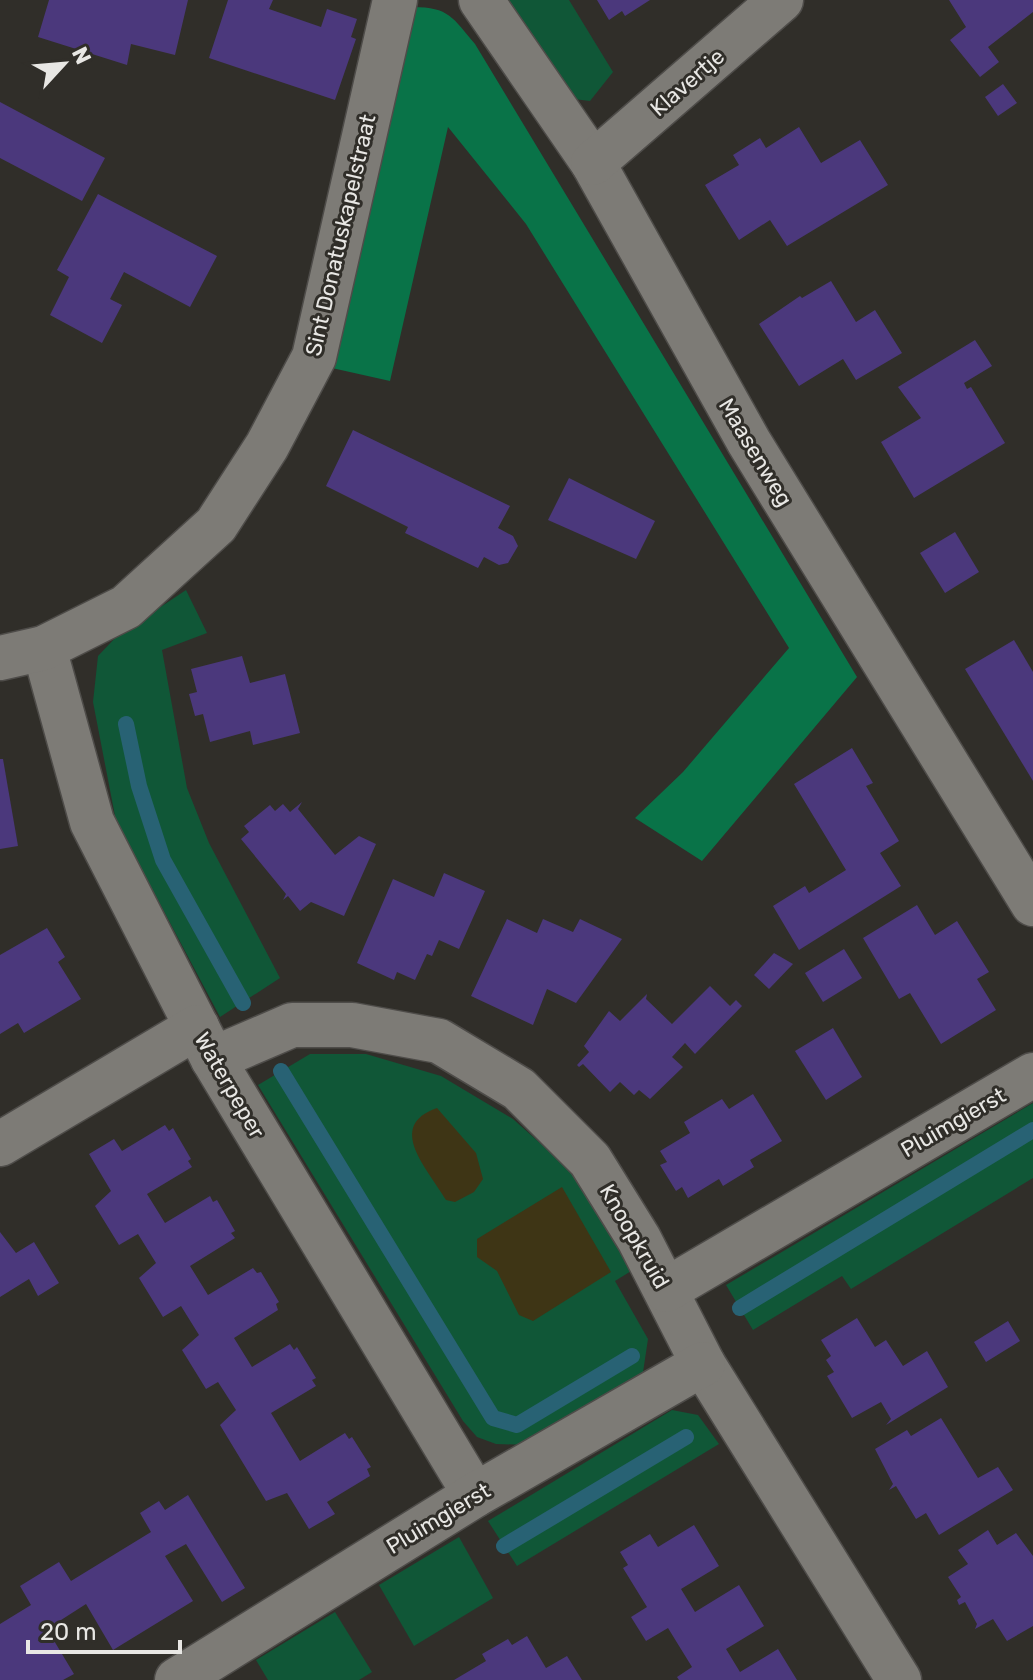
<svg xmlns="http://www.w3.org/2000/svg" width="1033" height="1680" font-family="Rubik,sans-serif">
  <rect width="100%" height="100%" fill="#302e29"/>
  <g fill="#105737">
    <path d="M505 0H569L613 72 590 101 565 98Z"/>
    <path d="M186 590 207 633 162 650 187 788 209 843 280 978 220 1017 116 821 93 702 98 656 117 636Z"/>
    <path d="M310 1054H366L441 1076 513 1119 577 1176 636 1268 615 1281 648 1339 642 1379 529 1445 496 1444 477 1437 463 1421 258 1085Z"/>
    <path d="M1033 1103V1178L851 1289 842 1276 753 1330 726 1285Z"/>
    <path d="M672 1410 698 1415 719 1444 517 1566 488 1521Z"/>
    <path d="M459 1537 493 1598 414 1646 379 1585Z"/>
    <path d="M335 1612 372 1672 359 1680H268L256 1660Z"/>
  </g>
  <path fill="#097348" d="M413 7C449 7 453 18 475 44L857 677 702 861 635 818 683 772 789 648 526 224 448 127 390 381 332 368Z"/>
  <g fill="#3e3515">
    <path d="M437 1108 476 1153 483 1179 474 1192 455 1202 446 1200C428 1169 385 1126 437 1108Z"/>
    <path d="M562 1187 611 1272 533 1321 519 1315 497 1271 477 1257V1239Z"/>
  </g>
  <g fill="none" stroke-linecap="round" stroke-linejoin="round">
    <g stroke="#286274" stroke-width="16">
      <path d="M126 724 139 786 163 860 243 1003"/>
      <path d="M281 1071 493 1418 517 1425 632 1356"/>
      <path d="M740 1308 1033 1130"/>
      <path d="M504 1546 686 1437"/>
    </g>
  </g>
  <g fill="#4b387c">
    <path d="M49 0H188L175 55 131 44 127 65 38 37Z"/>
    <path d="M228 0H273L269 9 321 27 327 9 357 19 351 37 356 39 335 100 209 58Z"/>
    <path d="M597 0H650L625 16 622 11 609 20Z"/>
    <path d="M949 0H1033V12L988 47 999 62 980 77 950 40 966 27Z"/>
    <path d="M1003 84 1017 103 998 116 985 97Z"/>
    <path d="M0 102 105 158 82 201 0 158Z"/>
    <path d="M799 127 821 163 860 140 888 185 787 246 770 220 739 240 705 185 739 165 733 155 760 138 766 148Z"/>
    <path d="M98 194 217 256 190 307 124 272 110 299 122 305 102 343 50 315 69 277 57 270Z"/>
    <path d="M831 281 856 322 875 310 902 353 856 380 843 359 799 386 759 324 800 296 802 298Z"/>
    <path d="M975 340 992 366 964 383 967 389 971 387 1005 443 914 498 881 442 921 418 898 387Z"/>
    <path d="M353 430 510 506 498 528 513 536 518 546 508 563 499 565 484 557 478 568 405 533 408 527 326 486Z"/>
    <path d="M569 478 655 521 636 559 548 520Z"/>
    <path d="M955 532 979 572 945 593 920 553Z"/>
    <path d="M1014 640 1033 672V781L965 669Z"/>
    <path d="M242 656 250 683 285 674 300 733 253 745 250 731 210 742 203 714 195 716 189 694 197 692 191 669Z"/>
    <path d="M852 748 873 783 866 786 899 841 880 853 901 886 799 950 773 906 805 886 809 893 846 870 794 784Z"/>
    <path d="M0 759H3L18 846 0 849Z"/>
    <path d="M302 802 298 809 335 855 359 836 376 844 344 916 311 902 300 911 288 896 283 900 286 894 241 839 249 832 244 826 270 805 275 811 283 804 290 812Z"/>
    <path d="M444 873 485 891 459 949 439 940 432 956 427 954 415 980 397 972 394 980 357 963 393 879 434 897Z"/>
    <path d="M917 905 935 935 957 921 989 972 977 979 996 1010 941 1044 910 993 899 999 863 938Z"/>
    <path d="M507 919 537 933 543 919 573 932 580 919 622 939 576 1003 547 989 533 1025 471 996Z"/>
    <path d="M47 928 65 957 58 962 81 999 24 1033 18 1023 0 1034V955Z"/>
    <path d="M844 949 862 978 823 1002 805 973Z"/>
    <path d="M774 953 793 964 769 989 754 975Z"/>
    <path d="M710 986 730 1006 736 1000 742 1006 695 1054 685 1043 672 1057 683 1067 650 1099 639 1090 634 1095 620 1082 610 1092 583 1064 579 1067 577 1065 589 1052 584 1046 609 1011 620 1021 647 994 646 999 672 1024Z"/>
    <path d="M833 1028 862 1077 826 1100 795 1051Z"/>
    <path d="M753 1094 782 1141 750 1160 754 1167 723 1186 719 1179 688 1198 682 1187 676 1191 660 1165 667 1162 660 1151 690 1133 684 1122 722 1099 729 1109Z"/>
    <path d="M165 1125 169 1131 173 1128 191 1159 188 1161 192 1167 147 1194 165 1223 210 1196 213 1202 217 1200 235 1231 231 1233 235 1238 190 1266 208 1295 253 1268 257 1273 261 1272 279 1302 276 1304 278 1310 234 1338 252 1367 290 1344 294 1350 297 1347 316 1378 312 1380 316 1386 271 1413 300 1461 345 1433 349 1439 352 1437 371 1467 367 1469 370 1476 327 1502 335 1514 309 1529 287 1493 266 1501 220 1425 236 1410 218 1382 206 1389 182 1350 199 1335 181 1306 163 1317 139 1278 156 1263 138 1234 119 1245 95 1206 111 1191 89 1154 114 1139 122 1151Z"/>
    <path d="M0 1232 16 1253 34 1242 59 1283 38 1296 29 1279 0 1297Z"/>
    <path d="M857 1318 875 1347 886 1340 903 1366 927 1351 948 1387 886 1425 891 1419 881 1402 852 1418 827 1376 834 1372 826 1360 831 1356 821 1340Z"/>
    <path d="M1008 1321 1020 1341 986 1362 974 1342Z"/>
    <path d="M941 1418 978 1478 998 1467 1013 1490 939 1535 926 1513 916 1519 896 1486 889 1490 893 1484 875 1449 907 1430 911 1436Z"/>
    <path d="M188 1495 245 1588 222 1602 186 1544 165 1556 193 1601 113 1650 86 1604 47 1629 74 1674 63 1680H0V1624L31 1605 20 1586 59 1562 71 1581 151 1532 140 1513 159 1501 165 1510Z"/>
    <path d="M694 1525 719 1566 681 1589 695 1612 739 1585 764 1626 726 1649 740 1672 778 1649 797 1680H679L677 1677 692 1667 668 1628 646 1641 631 1617 647 1607 623 1568 628 1565 620 1552 650 1534 658 1547Z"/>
    <path d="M988 1530 997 1545 1016 1533 1033 1556V1626L1007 1641 993 1619 975 1629 977 1624 965 1602 959 1605 957 1600 961 1597 948 1577 968 1564 958 1550Z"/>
    <path d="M527 1636 546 1668 567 1656 582 1680H454L486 1661 482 1654 508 1639 512 1645Z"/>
  </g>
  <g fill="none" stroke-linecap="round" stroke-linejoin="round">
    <defs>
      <g id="street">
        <path d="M481 0 593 163 749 442 1033 904"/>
        <path d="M593 163 781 0"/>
        <path d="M44 648 92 822 213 1059 475 1495"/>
        <path d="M0 658 44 648 126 607 216 525 267 446 314 357 395 0"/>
        <path d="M213 1059 292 1025H352L439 1041 519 1089 590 1160 639 1239 703 1364 899 1680"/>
        <path d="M0 1144 197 1027"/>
        <path d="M666 1290 1033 1075"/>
        <path d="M177 1680 475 1495 703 1364"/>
      </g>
    </defs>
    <use href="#street" stroke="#4e4c49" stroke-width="47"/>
    <use href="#street" stroke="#7d7b76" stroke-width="44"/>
  </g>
  <g text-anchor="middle" stroke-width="6" stroke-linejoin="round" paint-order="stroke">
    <g font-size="22" fill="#e8e7e4" stroke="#302e29">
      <text transform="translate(687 82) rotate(-41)" y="8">Klavertje</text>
      <text transform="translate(340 235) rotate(-77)" y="8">Sint Donatuskapelstraat</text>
      <text transform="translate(756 452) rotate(59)" y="8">Maasenweg</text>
      <text transform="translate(230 1085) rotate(60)" y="8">Waterpeper</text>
      <text transform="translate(953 1122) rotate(-30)" y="8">Pluimgierst</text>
      <text transform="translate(635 1236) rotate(60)" y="8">Knoopkruid</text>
      <text transform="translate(438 1518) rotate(-31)" y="8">Pluimgierst</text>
    </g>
  </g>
  <g transform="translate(64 64) rotate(64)" stroke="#302e29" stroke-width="6" paint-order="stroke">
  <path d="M0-6L14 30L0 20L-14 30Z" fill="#e8e7e4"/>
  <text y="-12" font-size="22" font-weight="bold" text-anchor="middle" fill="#e8e7e4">N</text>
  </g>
  <path d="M28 1640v12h152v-12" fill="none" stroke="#e8e7e4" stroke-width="4"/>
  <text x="40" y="1640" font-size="24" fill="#e8e7e4" stroke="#302e29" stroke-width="6" paint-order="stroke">20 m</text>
</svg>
